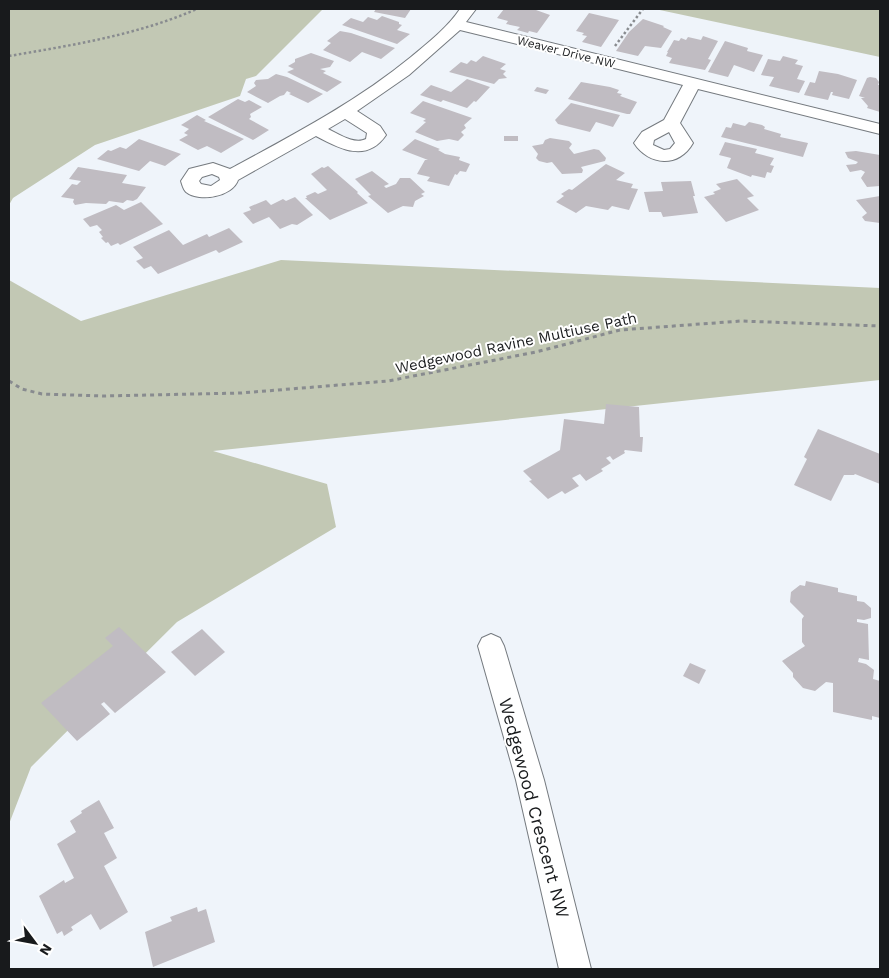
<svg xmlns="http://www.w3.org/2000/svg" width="889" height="978" font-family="'Work Sans',sans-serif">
  <rect width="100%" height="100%" fill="#eff4fa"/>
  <g fill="#c2c8b4">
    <path d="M9 9H323L256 76 246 79 240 96 95 145 13 198 9 205Z"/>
    <path d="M655 9H880V57Z"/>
    <path d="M281 260 880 288V380L213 451 327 484 336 527 177 622 31 767 9 824V280L81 321Z"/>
  </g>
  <g fill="#c0bcc2">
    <path d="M376 9H411L405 18 374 12Z"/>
    <path d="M504 9 536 10 550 15 537 33 529 31 528 33 517 30 520 27 506 24 508 21 497 18Z"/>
    <path d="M589 13 619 20 601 47 582 42 587 36 582 35 584 33 576 31Z"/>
    <path d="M382 16 399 22V24L402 25 397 30 410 34 397 44 342 25 351 18 363 22 368 17 377 20Z"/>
    <path d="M643 19 664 26 663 27 672 31 661 48 645 46 638 56 616 51 629 32Z"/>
    <path d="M340 31 351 33 395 48 381 59 362 52 350 62 323 50 331 43 327 41Z"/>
    <path d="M703 36 718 41 708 59 711 60 705 70 669 63 672 58 666 56 668 52H667L674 40 679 41 681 38 686 40 688 37 701 40Z"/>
    <path d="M725 41 748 48 747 51 763 55 754 72 734 65 728 77 708 72Z"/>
    <path d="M311 53 334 61 330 67 320 69 326 71 323 73 342 82 327 92 287 72 294 69 288 66 295 62V59Z"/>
    <path d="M483 56 506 64 500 69 506 71 503 74 507 78 499 79 494 84 449 72 461 62 467 64 471 60 476 62Z"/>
    <path d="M783 56 798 60 795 64 803 66 797 79 805 81 799 93 769 86 774 77 761 75 768 59 780 61Z"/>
    <path d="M819 71 838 74 857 80 849 99 832 95 833 92H831L828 100 804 95 810 82 815 83Z"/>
    <path d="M276 74 287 77 323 94 308 103 289 94 291 93 287 91 284 95 280 96 268 103 247 92 256 86 254 83 256 80 268 79Z"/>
    <path d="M870 77 876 78 879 82 878 85H880V112L867 108 868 106 861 98H865L859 96 867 78Z"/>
    <path d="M467 79 490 87 476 102 474 101 467 108 443 100 441 102 420 95 431 85 451 92Z"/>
    <path d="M581 82 610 87 619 90 617 93 622 94 620 96 637 102 630 114H627L568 99Z"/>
    <path d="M537 87 549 90 546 94 534 91Z"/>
    <path d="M238 99 245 102 249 100 262 107 250 114 251 117 249 119 269 130 253 140 208 117Z"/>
    <path d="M423 101 472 118 464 125 466 128 461 132 464 135 458 141 449 139 437 141 415 132 426 122 423 121 426 119 410 113Z"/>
    <path d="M571 103 620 115 613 127 596 122 590 132 558 124 555 120Z"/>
    <path d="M197 115 206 120 204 121 244 139 221 153 207 146 198 150 179 140 188 135 184 133 189 129 181 125Z"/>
    <path d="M749 122 762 125 765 127 764 129 781 134 780 137 808 143 803 157 721 137 726 127 731 128 733 123 745 126Z"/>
    <rect x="504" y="136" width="14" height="5"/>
    <path d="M550 138 569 141 572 144 569 148 574 154 594 149 599 150 606 158 605 161 581 167 583 170 582 173 562 174 552 162 547 163 539 161 536 158 538 154 532 146 543 144 545 140Z"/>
    <path d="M139 139 181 154 165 166 150 161 139 171 97 159 108 150 111 151 120 147 126 149Z"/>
    <path d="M415 139 440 149 438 150 445 154 460 157 459 160 470 164 466 172 460 171 457 175 455 174 449 186 427 181 430 177 417 174 425 160H428L402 150Z"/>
    <path d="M725 142 757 149 755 153 774 158 770 165 774 166 771 173 767 172 765 178 752 175 751 177 727 168 731 158 719 155Z"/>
    <path d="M856 151 880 155V186L867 187 861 178 865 172 861 170 850 172 846 165 856 164 858 162 848 158 845 152Z"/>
    <path d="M606 164 625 173 616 180 633 184 631 188 638 189 629 210 612 206 608 210 586 206 576 213 556 202 564 196 561 194 569 189 572 190Z"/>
    <path d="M328 166 358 192 357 193 368 203 330 220 305 198H307L306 196 315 192 318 194 327 190 311 174 322 167 324 168Z"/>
    <path d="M78 167 127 175 122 183 146 187 137 199 133 201 127 200 123 203 109 201 106 204 86 203 75 205 73 202 74 199 61 197 72 184 77 185 81 181 69 179Z"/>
    <path d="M372 171 389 184 384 186 386 188 396 184 400 178H410L425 192 421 194 424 196 415 201 413 207 403 206 388 213 368 196 371 195 355 179Z"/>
    <path d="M737 179 754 196 747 198 759 210 726 222 704 197 715 194 713 192 721 189 716 184Z"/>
    <path d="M691 181 695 196H693L698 213 663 217 661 212H649L644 192 663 191 661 182Z"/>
    <path d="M880 196V223L865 221 862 217 867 213 856 200Z"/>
    <path d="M295 197 313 215 297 225 292 224 280 229 269 217 253 224 243 213 251 210 249 207 266 200 271 205 283 199 286 201Z"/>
    <path d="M141 202 163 224 120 245 118 243 111 246 108 242 106 243 101 238 103 237 99 232 102 230 97 225 90 227 83 219 116 205 124 210Z"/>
    <path d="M229 228 243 242 219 253 216 250 158 274 151 266 144 269 136 261 143 258 133 247 169 230 183 245 207 234 209 237Z"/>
    <path d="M606 404 639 407 640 437H643L642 452 625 450 624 451 625 453 613 460 610 456 606 458 611 463 601 469 603 471 586 481 580 474 572 478 579 486 565 494 562 491 548 499 529 481 532 480 523 471 560 450 564 419 604 424Z"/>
    <path d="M818 429 880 454V484L855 474 854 475H844L831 501 794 485 807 459 804 457Z"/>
    <path d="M806 581 838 588V592L857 596V601L864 602 871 608V618L864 620 857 619V622L868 624 869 660 859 658 858 662 866 664 874 670 873 679 880 681V718L872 716V720L833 712V683L826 682 815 691 803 688 793 677V673L782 661 805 646 802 642V619L804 616 790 602 791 592 800 585 805 586Z"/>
    <path d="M119 627 166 672 115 713 104 702 101 704 110 714 77 741 41 703 113 646 105 638Z"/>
    <path d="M202 629 225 652 195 676 171 652Z"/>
    <path d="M690 663 706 670 699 684 683 676Z"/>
    <path d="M99 800 114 828 104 833 117 858 104 866 128 912 100 930 91 914 71 927 73 930 64 936 62 931 57 934 39 896 64 880 65 883 74 878 57 844 76 832 70 821 82 813 81 811Z"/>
    <path d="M197 907 198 912 206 909 215 942 153 967 145 932 172 921 170 917Z"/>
  </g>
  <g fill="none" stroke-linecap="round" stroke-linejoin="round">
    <defs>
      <g id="minor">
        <path d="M460 9H476L466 22 880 124V134L698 89 680 123 693 143C679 168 649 166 634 143L642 132 664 120 683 85 460 30 409 75 357 111 380 126 386 135C367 163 340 149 316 136L238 180C233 196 200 203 186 192 183 189 182 184 181 181L189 169 213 163 230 169C293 135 356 102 411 57 429 42 447 28 460 9ZM345 119 367 133 366 139C354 145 339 134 328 129ZM669 132 675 143 670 149 664 150 653 145 654 140ZM212 174 219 177 220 180 211 186 201 184 199 181 202 177Z"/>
        <path d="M491 634 500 638 504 646 544 780 591 969H559L516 780 478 646 482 638Z"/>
      </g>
    </defs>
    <use href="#minor" stroke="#757a7f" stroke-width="2"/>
    <g stroke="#888b8f" stroke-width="2.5" stroke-dasharray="2.5 2.5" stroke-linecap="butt">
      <path d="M615 46 643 9"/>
      <path d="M9 56C73 45 137 35 197 9"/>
    </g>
    <path stroke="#888b8f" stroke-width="3" stroke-dasharray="4 4" stroke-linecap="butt" d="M9 381 22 389 42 394 103 396 241 393 388 381 536 352 620 330 741 321 880 326"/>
    <use href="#minor" fill="#fff" fill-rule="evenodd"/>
  </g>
  <g text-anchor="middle" stroke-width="4" stroke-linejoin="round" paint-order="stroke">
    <g font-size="12" fill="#181a1c" stroke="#fff">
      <text transform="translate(566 52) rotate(14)" y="4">Weaver Drive NW</text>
    </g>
    <g font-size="15" fill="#181a1c" stroke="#fff">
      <text transform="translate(516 343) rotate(-12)" y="5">Wedgewood Ravine Multiuse Path</text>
    </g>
    <g font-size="18" fill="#181a1c" stroke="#fff">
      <text transform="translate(534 808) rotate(75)" y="6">Wedgewood Crescent NW</text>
    </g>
  </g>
  <rect width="889" height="978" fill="none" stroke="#181a1c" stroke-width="20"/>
  <g transform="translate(35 943) rotate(122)" stroke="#ffffff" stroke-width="4" paint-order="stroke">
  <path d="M0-4L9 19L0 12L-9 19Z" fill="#181a1c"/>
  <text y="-8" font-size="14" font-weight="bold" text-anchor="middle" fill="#181a1c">N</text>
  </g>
</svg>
